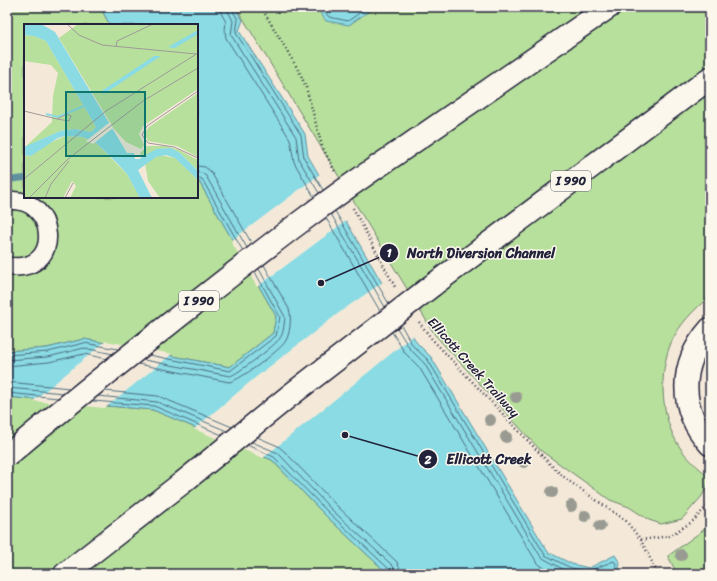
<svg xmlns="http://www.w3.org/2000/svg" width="717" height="581" font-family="Sriracha,sans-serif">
  <rect width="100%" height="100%" fill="#f4e9d8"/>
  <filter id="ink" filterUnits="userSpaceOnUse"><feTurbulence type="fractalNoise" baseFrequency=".025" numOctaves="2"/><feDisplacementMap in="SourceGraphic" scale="8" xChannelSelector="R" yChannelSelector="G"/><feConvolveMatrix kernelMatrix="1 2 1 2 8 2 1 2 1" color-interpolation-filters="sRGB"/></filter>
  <g filter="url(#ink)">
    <g fill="#b7e09c" stroke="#6c816c">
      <path d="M7 7H100L110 25H25V197H197V178L276 316 273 333 230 367 84 339 47 348 7 351Z"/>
      <path d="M236 7H710V296C695 309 679 324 671 343 658 374 661 418 679 446 687 459 698 467 709 477L708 484 702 496 682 519 661 524 649 520 629 507 610 500 540 450 435 335Z"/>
      <path d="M7 397 153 410 272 460 325 515 388 574H7Z"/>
      <path d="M710 525V574H677L668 556Z"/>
    </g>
    <g fill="#8adbe4" stroke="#6091a0">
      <path d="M100 7H234L243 20 239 31 305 134 308 156 417 343 431 357 548 552 572 564 589 568 615 555 620 563 618 574H388L325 515 272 460 153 410 7 397V351L47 348 84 339 230 367 273 333 276 316 197 178V25H110Z"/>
      <path d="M316 7H375L349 25 326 21Z"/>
    </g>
    <g fill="#f4e9d8">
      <path d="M320 174 347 220 257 287 231 241Z"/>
      <path d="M383 282 414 335 263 458 194 429 256 377 344 309Z"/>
      <path d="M106 341 172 354 105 408 33 401Z"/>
    </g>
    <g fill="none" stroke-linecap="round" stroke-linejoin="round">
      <g stroke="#4c6c7f" stroke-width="1">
        <path d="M220 7 221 13 226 22 225 30 226 38 290 139 294 162 314 197"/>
        <path d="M226 7 233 21 231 35 296 137 299 160 319 193"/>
        <path d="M231 7 238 20 236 33 301 135 304 158 323 190"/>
        <path d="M321 7 329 17 348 21 368 7"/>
        <path d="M197 166 205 167 211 172 252 244"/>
        <path d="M197 172 202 173 206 176 247 248"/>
        <path d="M197 177 202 179 243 251"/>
        <path d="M335 211 389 304"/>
        <path d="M331 214 385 307"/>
        <path d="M326 218 380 311"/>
        <path d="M401 325 413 346 428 360 545 555 571 568 588 571 614 561 616 564 615 574"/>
        <path d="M397 328 410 349 424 363 541 557 568 572 575 574"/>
        <path d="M392 332 405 353 419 367 536 561 541 566 558 574"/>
        <path d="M7 355 48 352 84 343 118 349"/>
        <path d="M149 355 230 371 276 336 280 317 255 272"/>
        <path d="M7 360 48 357 84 348 113 354"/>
        <path d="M144 360 230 376C236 375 276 345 280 338 284 333 284 323 285 317L259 269"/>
        <path d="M138 364 229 382C239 381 279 351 285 342 290 335 292 318 289 309L264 265"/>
        <path d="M7 366 49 362 84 354 107 359"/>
        <path d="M7 382 70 388"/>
        <path d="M7 388 64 393"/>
        <path d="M105 391 158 396 232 427"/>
        <path d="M7 393 58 398"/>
        <path d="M98 396 157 402 227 431"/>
        <path d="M93 401 154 406 222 435"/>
        <path d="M257 437 278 446 285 452 336 505 397 562 402 574"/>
        <path d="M252 442 278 453 331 509 393 566 396 574"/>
        <path d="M247 445 274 457 328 512 389 569 391 574"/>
      </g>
      <path stroke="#6091a0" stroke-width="6" d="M7 180 25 178"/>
      <defs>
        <path id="minor" d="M7 201C57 194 65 276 7 266"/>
        <path id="tertiary" d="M710 329C679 364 678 409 710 444"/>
        <g id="motorway">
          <path d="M396 154 609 7"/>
          <path d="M433 285 710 78"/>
          <path d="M65 574 182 483"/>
        </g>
      </defs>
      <use href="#minor" stroke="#22223b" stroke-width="20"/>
      <use href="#tertiary" stroke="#22223b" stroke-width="25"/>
      <use href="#motorway" stroke="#22223b" stroke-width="25"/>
      <g stroke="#22223b" stroke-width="2.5" stroke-dasharray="1 3" stroke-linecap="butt">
        <path d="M261 7 299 71 306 87 322 146 335 172"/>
        <path d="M353 208 395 287"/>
        <path d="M419 322 431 338 549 463 566 479 626 521 641 540 658 574"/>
        <path d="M641 540 669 536 692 522 710 503"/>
      </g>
      <use href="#minor" stroke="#fbf7ec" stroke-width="17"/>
      <use href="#tertiary" stroke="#fbf7ec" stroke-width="22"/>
      <use href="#motorway" stroke="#fbf7ec" stroke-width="22"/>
      <defs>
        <g id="motorway-bridge">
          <path d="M7 456C64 407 124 360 183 313 253 258 322 203 396 154"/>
          <path d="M182 483 288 397 433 285"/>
        </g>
      </defs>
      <use href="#motorway-bridge" stroke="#22223b" stroke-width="25" stroke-linecap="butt"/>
      <use href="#motorway-bridge" stroke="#fbf7ec" stroke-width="22"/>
    </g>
    <g fill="#999b92">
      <circle cx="516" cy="397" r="6"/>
      <circle cx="490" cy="420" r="6"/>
      <circle cx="506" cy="437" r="6"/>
      <circle cx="524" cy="462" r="6"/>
      <circle cx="552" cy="492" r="6"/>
      <circle cx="571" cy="506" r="6"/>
      <circle cx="585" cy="516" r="6"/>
      <circle cx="600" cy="526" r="6"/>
      <circle cx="681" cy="555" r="6"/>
    </g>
  </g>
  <g text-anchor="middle" stroke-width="3" stroke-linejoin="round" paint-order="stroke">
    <g fill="#fbf7ec" stroke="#636270" stroke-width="1">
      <rect x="551" y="171" width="40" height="20" rx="3"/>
      <rect x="179" y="291" width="40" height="20" rx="3"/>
    </g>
    <g font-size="12" font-weight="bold" fill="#22223b">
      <text x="571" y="185">I 990</text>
      <text x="199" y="305">I 990</text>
    </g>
    <g font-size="13" fill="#22223b" stroke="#fbf7ec">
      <text transform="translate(474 367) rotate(48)" y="5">Ellicott Creek Trailway</text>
    </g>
  </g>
  <g transform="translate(24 24)">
    <rect width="174" height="174" fill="#f4e9d8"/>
    <path d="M54 0H174V65L119 102 115 110 120 121 117 125 102 118 90 105 35 14ZM0 11 10 12 22 17 72 103 67 108 51 105 36 107 1 123 28 98 29 72 34 49 27 41 0 37ZM174 69V133L153 122 124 117 120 109 125 103ZM41 112 59 113 72 119 103 150 116 174H46L52 162 48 157 39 174H0V131L7 132 13 125ZM123 122H142L155 126 174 136V147L156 129 141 124 118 133 116 129ZM136 131 151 134 174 156V174H136L124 157 121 139Z" fill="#b7e09c"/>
    <path d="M0 0H17L31 8 103 129H110L111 135H115L132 125 147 124 156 129 174 147V156L151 134 142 131 132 133 114 146 128 174H116L103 150 93 139 72 119 59 113 41 112 34 114 7 132 0 131V123L36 107 51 105 67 108 72 103 22 17 10 12 0 11ZM174 6V10L151 24 144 23ZM130 32H137L80 70 76 68Z" fill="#8adbe4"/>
    <path d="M86 98 89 104 69 120 62 117Z" fill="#f4e9d8"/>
    <path fill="none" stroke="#8adbe4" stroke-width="2" d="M22 90 34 93 60 82"/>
    <path fill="none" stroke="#a09999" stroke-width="1" d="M43 0 55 11 78 21 172 30M92 23 93 17 129 0M174 67 123 102 118 111 124 119 150 123 174 134M0 87 33 95M43 90 47 92 45 97 33 95ZM0 155 82 87 174 29M5 174 44 135 80 107 119 77 174 44M21 174 27 160 45 137M41 174 49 159"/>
    <path fill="#0f766e" fill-opacity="0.15" stroke="#0f766e" stroke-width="2" d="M42 68H121V132H42Z"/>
    <rect width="174" height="174" fill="none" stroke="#22223b" stroke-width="2"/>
  </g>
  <path fill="none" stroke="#22223b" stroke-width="1.5" d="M321 283L389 253M345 435L428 459"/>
  <g fill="#22223b" stroke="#fbf7ec" stroke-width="1.5">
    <circle cx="321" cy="283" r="4"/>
    <circle cx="345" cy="435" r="4"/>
    <circle cx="389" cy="253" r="10"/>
    <circle cx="428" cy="459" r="10"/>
  </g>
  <g font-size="12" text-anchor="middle" font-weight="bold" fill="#fff">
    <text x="389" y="257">1</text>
    <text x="428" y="464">2</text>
  </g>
  <g font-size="14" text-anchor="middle" font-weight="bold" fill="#22223b" stroke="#fbf7ec" stroke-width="3" stroke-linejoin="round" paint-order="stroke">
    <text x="481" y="258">North Diversion Channel</text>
    <text x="489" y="464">Ellicott Creek</text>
  </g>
  <rect width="717" height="581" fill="none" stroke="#fbf7ec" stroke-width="24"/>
  <rect x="12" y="12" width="693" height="557" fill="none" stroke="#22223b" stroke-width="1.5" filter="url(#ink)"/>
</svg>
